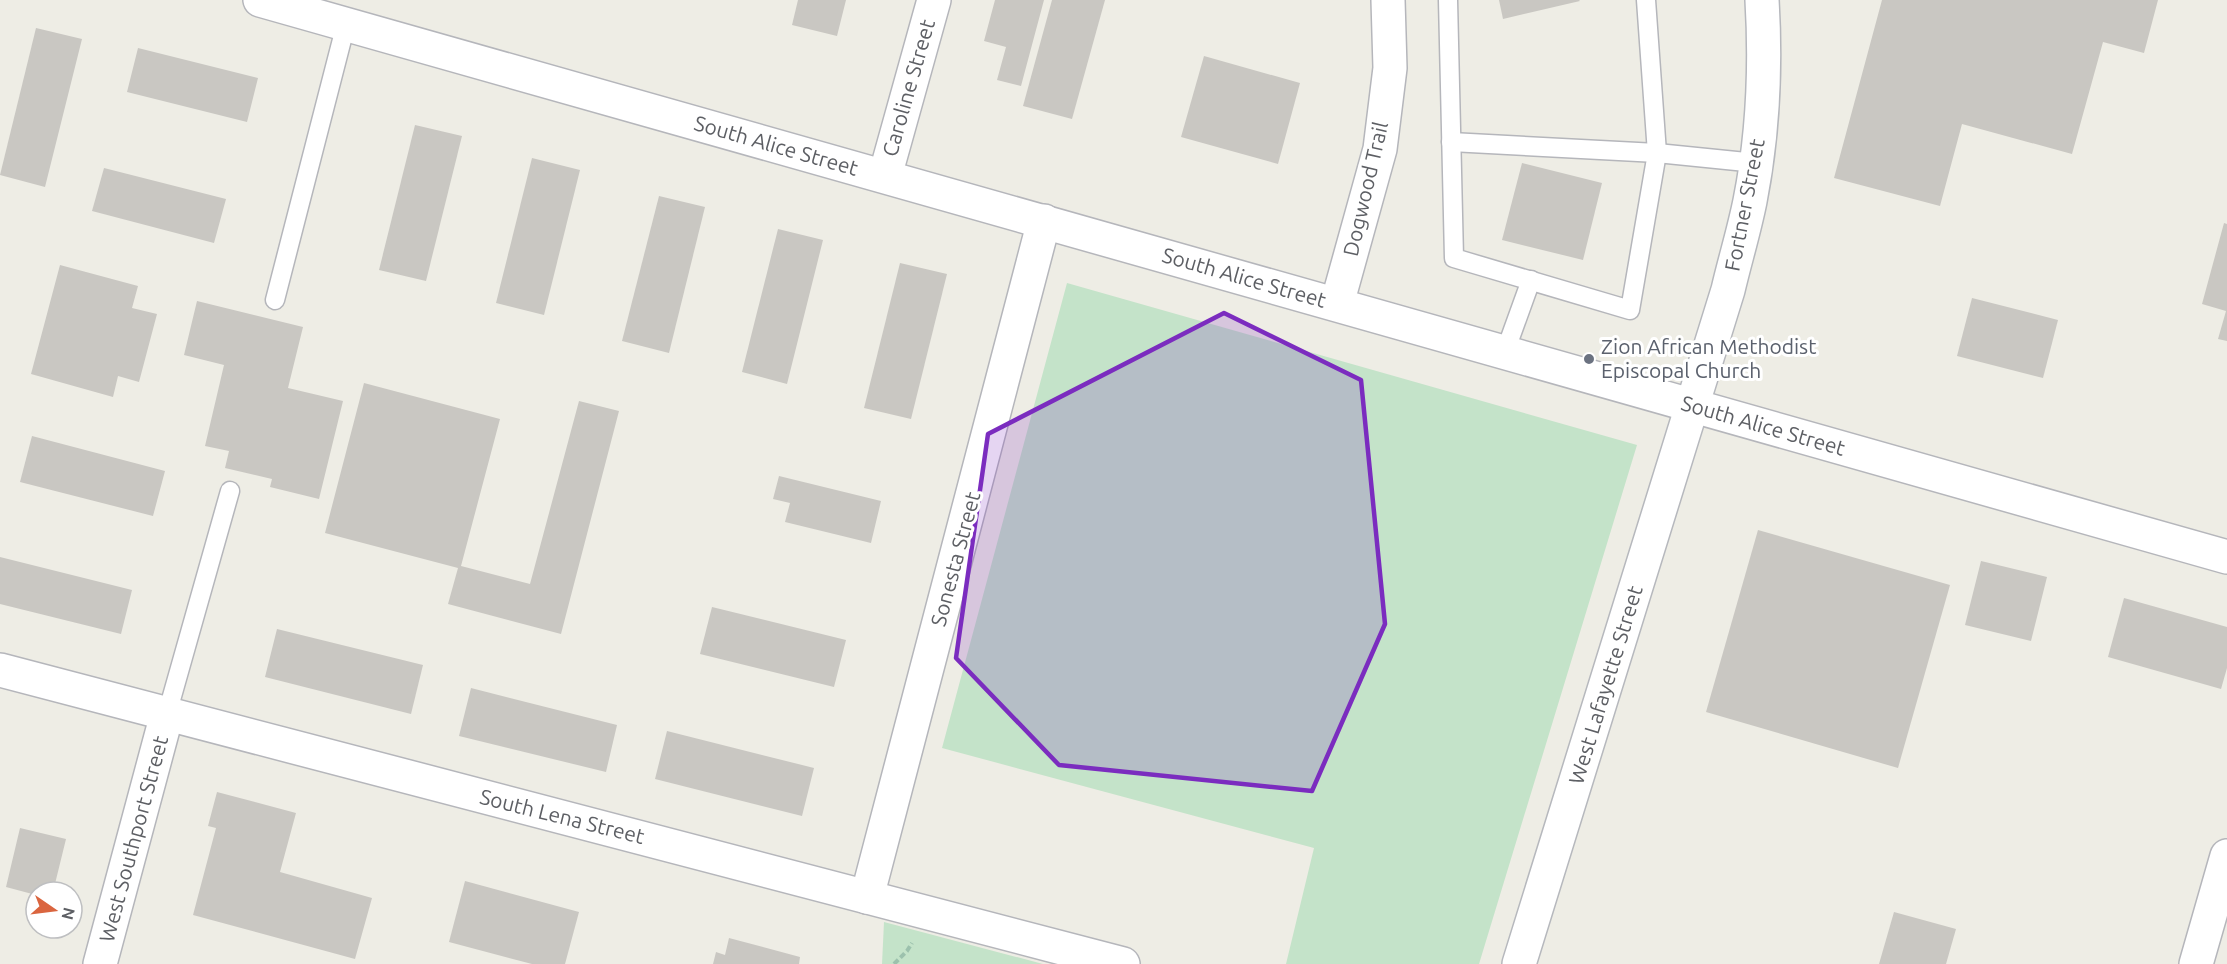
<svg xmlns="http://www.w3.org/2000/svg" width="2227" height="964" font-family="Ubuntu,sans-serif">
  <rect width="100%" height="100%" fill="#eeede5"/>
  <g fill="#c4e3c9">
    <path d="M1067 283 1637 445 1479 964H1286L1314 848 942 748Z"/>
    <path d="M884 922 1043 964H882Z"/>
  </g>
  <g fill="#c9c7c2">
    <path d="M798 0H846L837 36 792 25Z"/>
    <path d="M995 0H1044L1021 86 997 80 1006 47 984 41Z"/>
    <path d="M1052 0H1105L1072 119 1023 106Z"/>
    <path d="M1499 0H1579L1580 1 1503 19Z"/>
    <path d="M1882 0H2158L2144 53 2103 42 2072 154 1962 124 1940 206 1834 178Z"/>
    <path d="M36 28 82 39 45 187 0 175Z"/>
    <path d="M138 48 258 78 247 122 127 92Z"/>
    <path d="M1204 56 1300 83 1278 164 1181 137Z"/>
    <path d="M415 125 462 136 426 281 379 270Z"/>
    <path d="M532 158 580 170 544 315 496 303Z"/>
    <path d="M1522 163 1602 183 1583 260 1502 240Z"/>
    <path d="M104 168 226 199 214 243 92 211Z"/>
    <path d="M659 196 705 207 669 353 622 341Z"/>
    <path d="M2224 223 2227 224V341L2218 339 2226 311 2202 304Z"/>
    <path d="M778 229 823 240 787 384 742 372Z"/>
    <path d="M900 263 947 274 911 419 864 408Z"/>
    <path d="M60 265 138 286 132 308 157 314 139 382 118 376 113 397 31 374Z"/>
    <path d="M1972 298 2058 320 2043 378 1957 356Z"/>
    <path d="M197 301 303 327 288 388 343 401 319 499 270 487 272 479 225 468 229 451 205 446 224 365 184 355Z"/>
    <path d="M364 383 500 419 461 566 530 584 579 401 619 411 561 634 448 604 458 568 325 533Z"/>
    <path d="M32 436 165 471 153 516 20 482Z"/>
    <path d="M779 476 881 501 871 543 785 522 790 503 773 499Z"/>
    <path d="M1758 530 1950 585 1898 768 1706 712Z"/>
    <path d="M0 557 132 590 121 634 0 604Z"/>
    <path d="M1981 561 2047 577 2031 641 1965 625Z"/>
    <path d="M2124 598 2227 627V668L2221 689 2108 657Z"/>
    <path d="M712 607 846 640 834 687 700 654Z"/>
    <path d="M277 629 423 665 411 714 265 677Z"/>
    <path d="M471 688 617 725 606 772 459 736Z"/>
    <path d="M667 731 814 768 802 816 655 779Z"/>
    <path d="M217 792 296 813 280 872 372 898 355 959 193 915 216 828 208 826Z"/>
    <path d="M20 828 66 839 53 892H36V895L6 887Z"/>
    <path d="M465 881 579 912 565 964H532L449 942Z"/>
    <path d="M1894 912 1956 929 1946 964H1879Z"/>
    <path d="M729 938 800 957 799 964H713L716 952 725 955Z"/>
  </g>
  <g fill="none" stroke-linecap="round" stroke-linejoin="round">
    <defs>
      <g id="lane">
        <path d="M1448 0 1454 258 1630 310 1657 153 1646 0"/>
        <path d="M1451 142 1657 153 1756 163"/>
        <path d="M275 300 346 24"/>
        <path d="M1505 352 1531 280"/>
        <path d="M167 714 230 491"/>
      </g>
      <g id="street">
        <path d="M260 0 2227 557"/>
        <path d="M885 176 934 0"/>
        <path d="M1337 304 1380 149 1390 68 1388 0"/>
        <path d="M0 670 1123 964"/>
        <path d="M867 897 1044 221"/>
        <path d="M100 964 167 714"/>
        <path d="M2196 964 2227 856"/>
      </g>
      <path id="secondary" d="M1519 964 1728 290C1735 260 1744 231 1750 201 1763 135 1766 67 1762 0"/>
    </defs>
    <use href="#lane" stroke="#b5b6bb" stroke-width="21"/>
    <use href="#street" stroke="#b5b6bb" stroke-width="36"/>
    <use href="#secondary" stroke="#b6b8bd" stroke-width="36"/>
    <path stroke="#9cc1ad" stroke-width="4" stroke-dasharray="6 3" stroke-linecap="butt" d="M894 964 907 951 912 943"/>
    <use href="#lane" stroke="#fff" stroke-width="18"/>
    <use href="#street" stroke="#fff" stroke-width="33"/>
    <use href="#secondary" stroke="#fff" stroke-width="33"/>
  </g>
  <path fill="#7b2cbf" fill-opacity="0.2" stroke="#7b2cbf" stroke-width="4.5" stroke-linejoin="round" d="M1224 313 1361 380 1385 624 1312 791 1059 765 956 658 988 434Z"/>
  <circle fill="#6b7280" stroke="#fff" stroke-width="2" cx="1589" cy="359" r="6"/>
  <g text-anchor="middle" stroke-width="6" stroke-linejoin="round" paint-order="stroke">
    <g font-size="21" fill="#5d5f64" stroke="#fff">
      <text transform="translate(909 88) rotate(-74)" y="7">Caroline Street</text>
      <text transform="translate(776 146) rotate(16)" y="7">South Alice Street</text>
      <text transform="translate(1366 189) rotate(-77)" y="7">Dogwood Trail</text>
      <text transform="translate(1745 205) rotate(-79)" y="7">Fortner Street</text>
      <text transform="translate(1244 278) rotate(16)" y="7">South Alice Street</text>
      <text transform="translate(1763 426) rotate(16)" y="7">South Alice Street</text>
      <text transform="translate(956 559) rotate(-75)" y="7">Sonesta Street</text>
      <text transform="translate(1606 685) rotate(-73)" y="7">West Lafayette Street</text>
      <text transform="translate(562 817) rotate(14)" y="7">South Lena Street</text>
      <text transform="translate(134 839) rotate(-75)" y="7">West Southport Street</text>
    </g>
    <g font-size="21" fill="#5b616d" stroke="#fff" text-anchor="start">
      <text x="1601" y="354">Zion African Methodist<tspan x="1601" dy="24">Episcopal Church</tspan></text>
    </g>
  </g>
  <g transform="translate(54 910) rotate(104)"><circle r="28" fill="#ffffff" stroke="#bebfc1" stroke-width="1.5"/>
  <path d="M0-4.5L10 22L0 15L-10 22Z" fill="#da653f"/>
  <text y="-9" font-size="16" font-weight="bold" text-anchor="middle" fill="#5d5f64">N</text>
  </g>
</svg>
